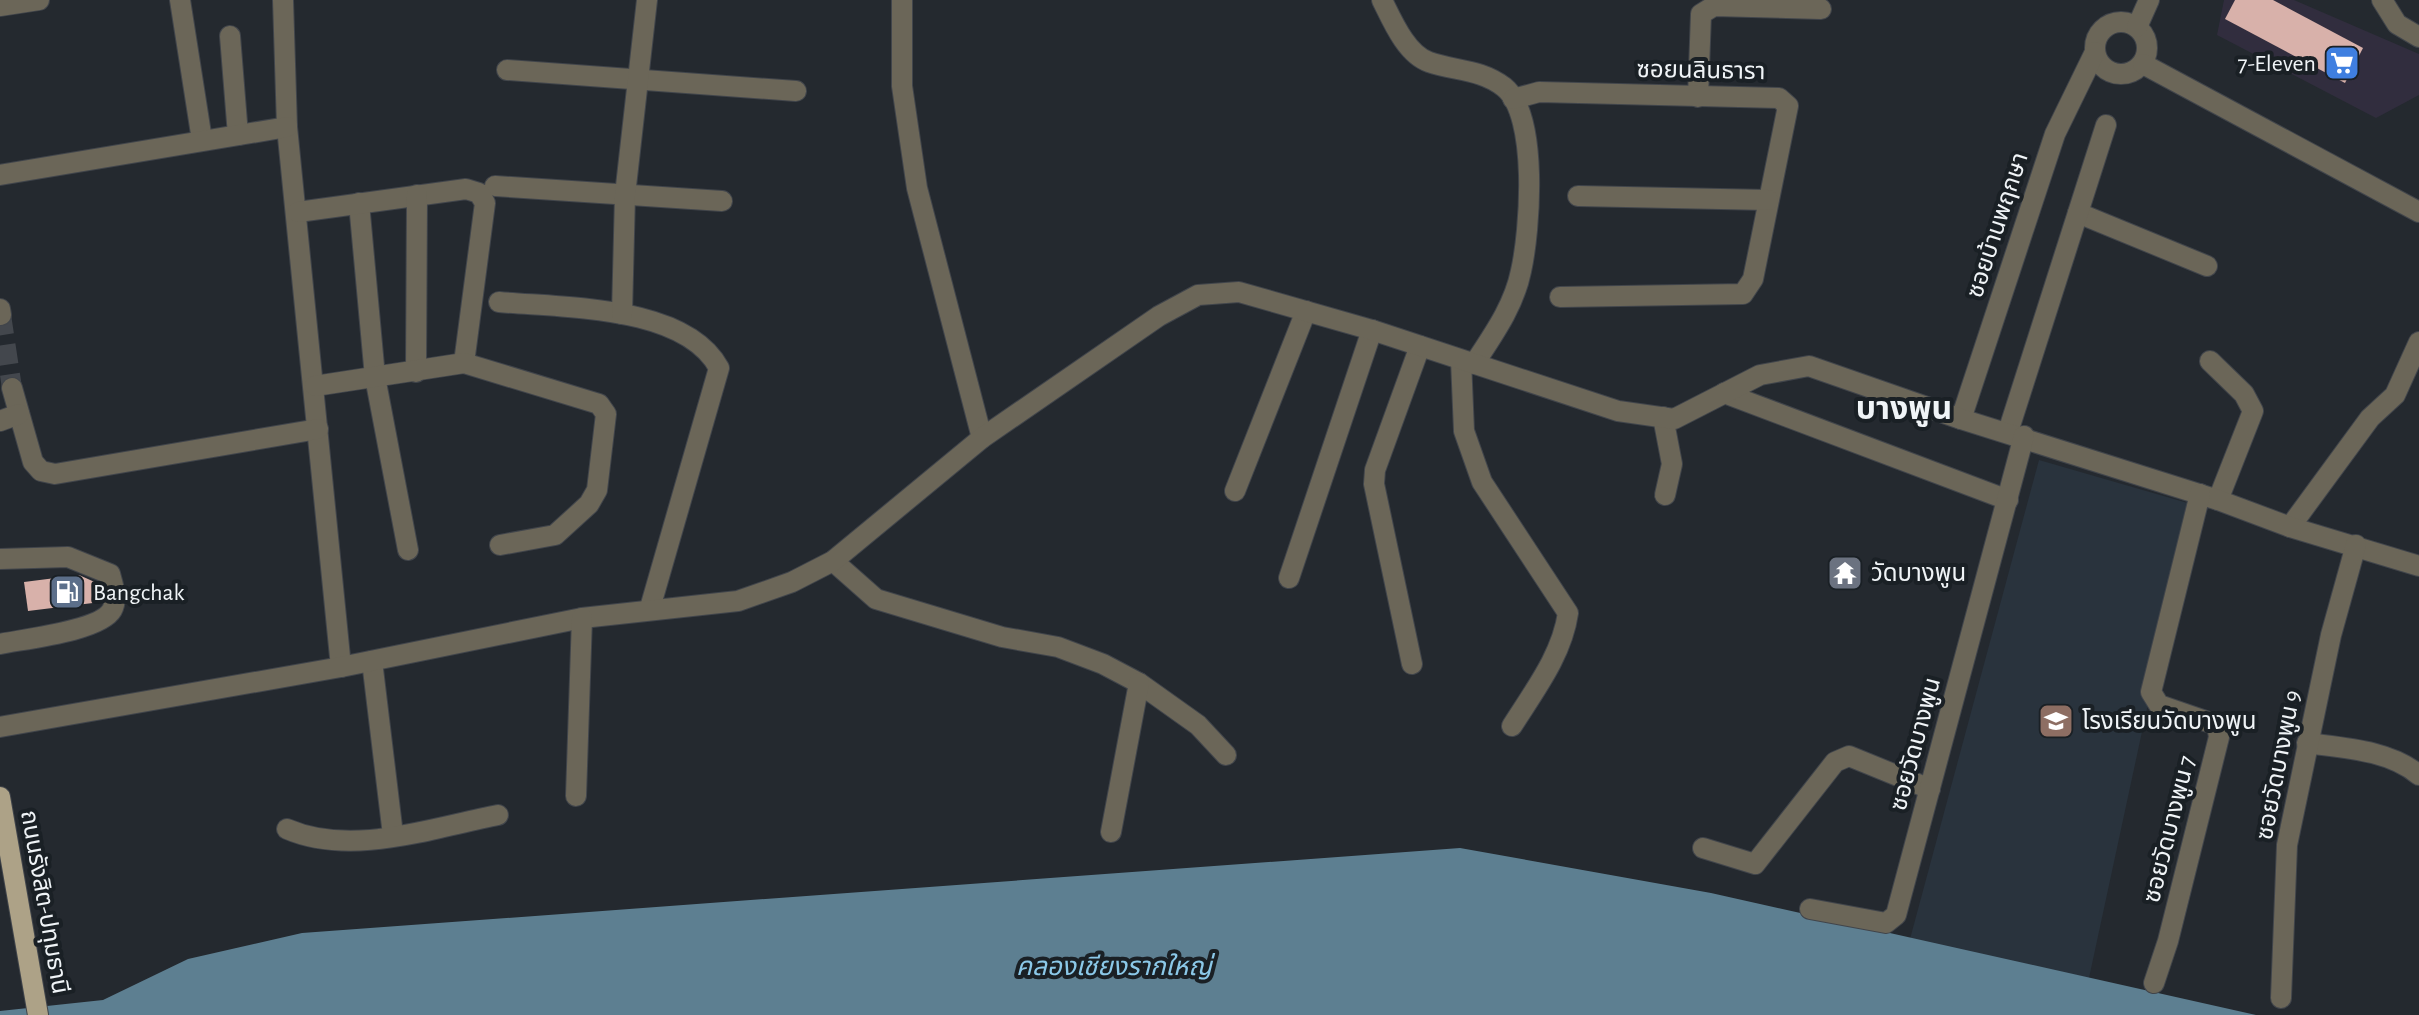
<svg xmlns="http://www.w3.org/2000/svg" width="2419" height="1015" font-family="'Alegreya Sans','Noto Sans Thai',sans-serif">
  <rect width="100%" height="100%" fill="#24292f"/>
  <path fill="#312d3e" d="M2224 0H2294L2419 54V95L2376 118 2217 35Z"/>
  <path fill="#29333d" d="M2039 460 2191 504 2089 978 1910 939Z"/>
  <path fill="#5d7f91" d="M1460 848 1711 893 2256 1015H0V1011L103 1000 188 959 302 933Z"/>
  <g fill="#d8b1aa">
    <path d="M2235 0H2273L2363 48 2345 83 2225 19Z"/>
    <path d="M79 575 99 584 101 602 28 611 24 582Z"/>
  </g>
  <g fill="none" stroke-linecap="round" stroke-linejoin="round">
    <path stroke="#43474d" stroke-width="20" stroke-dasharray="20 10" stroke-linecap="butt" d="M1 315 12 388"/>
    <defs>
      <g id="minor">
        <path d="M180 0 202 140"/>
        <path d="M283 0 287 127 341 667"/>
        <path d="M902 0V86L917 188 982 438"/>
        <path d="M1382 0C1392 20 1406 54 1429 62 1455 71 1481 69 1504 87 1539 115 1530 231 1521 271 1514 306 1493 335 1474 364"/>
        <path d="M2382 0 2397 24 2419 37"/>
        <path d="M0 6 39 0"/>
        <circle cx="2121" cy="48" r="26"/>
        <path d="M2137 27 2149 0"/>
        <path d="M230 36 238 135"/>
        <path d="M2143 64 2419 212"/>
        <path d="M507 70 796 91"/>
        <path d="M1698 97 1701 14 1714 6 1821 9"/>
        <path d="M1513 99 1539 92 1779 98 1788 106 1753 279 1743 294 1560 297"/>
        <path d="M0 175 287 127"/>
        <path d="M495 186 722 201"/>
        <path d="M1578 196 1768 200"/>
        <path d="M359 203 375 377 408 550"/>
        <path d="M298 212 466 189 479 193 485 203 464 363"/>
        <path d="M2078 213 2207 266"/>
        <path d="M499 302C564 308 685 305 719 368L650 608"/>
        <path d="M0 309 1 315"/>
        <path d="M622 314 625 195 647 0"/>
        <path d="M1461 360 1464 431 1482 482 1568 613C1562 655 1534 691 1512 726"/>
        <path d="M2210 361 2244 394 2253 411 2218 500"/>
        <path d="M416 372 417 195"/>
        <path d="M315 386 464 363 599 404 606 414 597 490 589 504 555 535 500 545"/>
        <path d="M12 388 33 462 41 471 55 474 318 429"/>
        <path d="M1724 393 2008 500"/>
        <path d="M1663 417 1672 464 1665 495"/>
        <path d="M1961 419 2055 134 2095 52"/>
        <path d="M0 421 19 414"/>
        <path d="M2008 432 2106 125"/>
        <path d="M1235 491 1306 311"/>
        <path d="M2290 527 2370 418 2395 395 2419 342"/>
        <path d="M0 559 68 557 110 574C113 585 118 599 112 610 100 631 24 639 0 644"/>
        <path d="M833 561 876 599 1002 637 1058 647 1103 664 1139 683 1198 725 1226 755"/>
        <path d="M1289 578 1372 330"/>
        <path d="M372 661 393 835"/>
        <path d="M1412 664 1374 484 1375 470 1420 346"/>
        <path d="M0 727 341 667 582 618 738 601 792 582 833 561 982 438 1159 316 1198 295 1239 292 1372 330 1618 411 1674 419 1760 375 1809 366 1961 419 2218 500 2290 527 2419 566"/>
        <path d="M2307 743C2344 748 2389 750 2419 775"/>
        <path d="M576 796 582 618"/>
        <path d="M287 829C352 857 431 828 498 815"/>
        <path d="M1111 832 1139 683"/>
        <path d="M1703 848 1755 864 1835 762 1849 756 1930 789"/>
        <path d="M1810 909 1886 923 1896 915 2024 436"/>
        <path d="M2154 983 2168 941 2219 737 2217 725 2159 705 2151 692 2200 494"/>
        <path d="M2281 998 2287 845 2331 635 2356 545"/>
      </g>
      <path id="major" d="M0 797 38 1015"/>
    </defs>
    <use href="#minor" stroke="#41454b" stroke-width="22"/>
    <use href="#major" stroke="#41454b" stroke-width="22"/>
    <use href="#minor" stroke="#6b6658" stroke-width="20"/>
    <use href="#major" stroke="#ada287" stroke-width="20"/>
  </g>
  <defs>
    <symbol id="supermarket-square" viewBox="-11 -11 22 22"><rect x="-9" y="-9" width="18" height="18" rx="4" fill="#3f7fe0" stroke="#1a2025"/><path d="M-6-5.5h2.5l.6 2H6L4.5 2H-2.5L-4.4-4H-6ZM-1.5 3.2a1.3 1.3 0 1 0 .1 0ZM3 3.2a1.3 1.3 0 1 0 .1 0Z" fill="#fff"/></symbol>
    <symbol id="temple-square" viewBox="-11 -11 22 22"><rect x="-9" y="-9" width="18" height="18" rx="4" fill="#6b7280" stroke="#1a2025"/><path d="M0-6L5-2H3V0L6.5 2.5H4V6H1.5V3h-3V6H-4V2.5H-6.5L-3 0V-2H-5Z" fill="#fff"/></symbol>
    <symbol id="fuel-square" viewBox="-11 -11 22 22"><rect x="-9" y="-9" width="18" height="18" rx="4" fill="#5c6f8a" stroke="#1a2025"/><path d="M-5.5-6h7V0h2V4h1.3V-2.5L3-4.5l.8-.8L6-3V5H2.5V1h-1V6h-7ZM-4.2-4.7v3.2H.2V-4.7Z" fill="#fff"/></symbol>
    <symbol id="school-square" viewBox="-11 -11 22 22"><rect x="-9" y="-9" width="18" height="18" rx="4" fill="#8d6e63" stroke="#1a2025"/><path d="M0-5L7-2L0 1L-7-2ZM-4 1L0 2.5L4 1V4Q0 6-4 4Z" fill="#fff"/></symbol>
  </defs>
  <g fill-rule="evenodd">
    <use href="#supermarket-square" x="2322" y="43" width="40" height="40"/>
    <use href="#temple-square" x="1825" y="553" width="40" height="40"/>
    <use href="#fuel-square" x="47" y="572" width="40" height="40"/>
    <use href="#school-square" x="2036" y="701" width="40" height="40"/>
  </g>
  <g text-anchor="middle" stroke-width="8" stroke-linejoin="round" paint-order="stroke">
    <g font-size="24" fill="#f0f4f7" stroke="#1a2025" text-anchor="start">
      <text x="2316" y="71" text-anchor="end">7-Eleven</text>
      <text x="1871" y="581">วัดบางพูน</text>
      <text x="93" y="600">Bangchak</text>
      <text x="2082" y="729">โรงเรียนวัดบางพูน</text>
    </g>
    <g font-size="24" fill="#f0f4f7" stroke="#1a2025">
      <text transform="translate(1701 70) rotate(1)" y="8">ซอยนลินธารา</text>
      <text transform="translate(1997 225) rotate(-72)" y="8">ซอยบ้านพฤกษา</text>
      <text transform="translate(1915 744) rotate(-75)" y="8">ซอยวัดบางพูน</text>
      <text transform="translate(2278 765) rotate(-79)" y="8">ซอยวัดบางพูน 9</text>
      <text transform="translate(2169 829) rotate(-76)" y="8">ซอยวัดบางพูน 7</text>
      <text transform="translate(45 902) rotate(80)" y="8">ถนนรังสิต-ปทุมธานี</text>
    </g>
    <g font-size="26" font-style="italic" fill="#8bc8e8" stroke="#1a2025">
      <text x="1114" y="975">คลองเชียงรากใหญ่</text>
    </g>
    <g font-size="32" font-weight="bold" fill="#f0f4f7" stroke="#1a2025">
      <text x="1904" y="419">บางพูน</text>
    </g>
  </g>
</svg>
